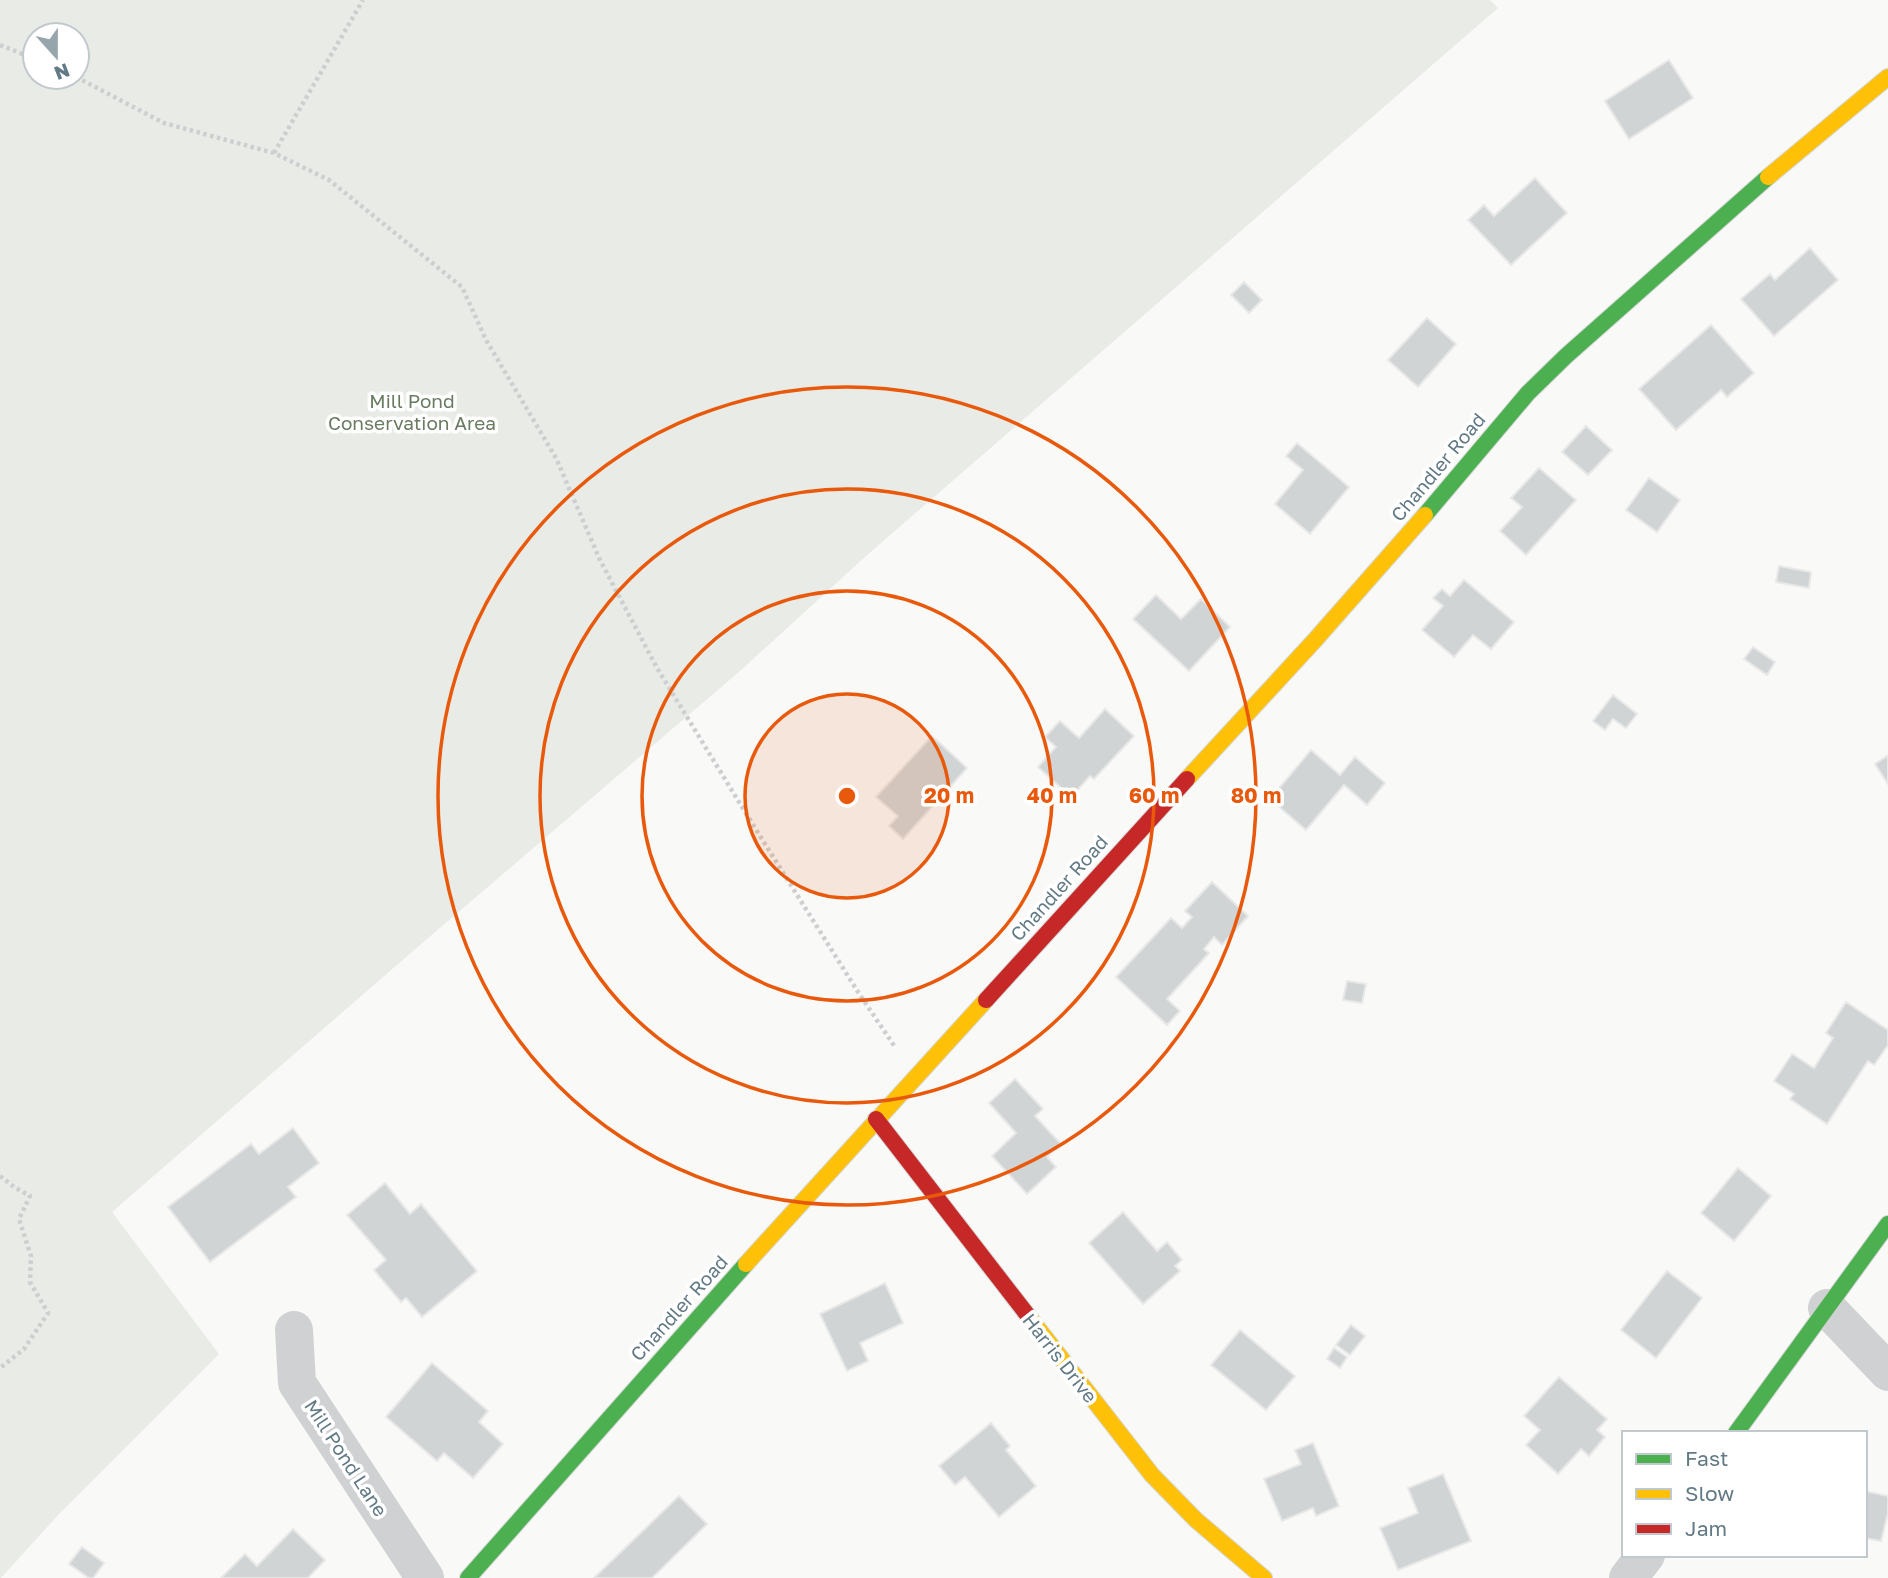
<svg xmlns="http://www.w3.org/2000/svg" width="1888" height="1578" font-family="'Golos Text',sans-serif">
  <rect width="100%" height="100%" fill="#f9f9f8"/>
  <path fill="#e9ece6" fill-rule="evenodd" d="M0 0H1490L1498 8 866 556 740 671 420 945 112 1212 219 1354 59 1514 1 1578H0ZM35 35H77V77H35Z"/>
  <g fill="#d1d4d4" stroke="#e8e8e8" stroke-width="2">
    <path d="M1669 60 1693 98 1629 139 1605 101Z"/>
    <path d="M1535 178 1567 213 1511 265 1468 220 1484 205 1494 216Z"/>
    <path d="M1810 248 1838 280 1774 336 1741 299 1770 274 1775 280Z"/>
    <path d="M1244 282 1262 300 1249 313 1231 295Z"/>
    <path d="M1427 318 1456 344 1418 387 1388 360Z"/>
    <path d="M1711 325 1754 373 1727 397 1721 390 1676 430 1639 389Z"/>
    <path d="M1586 426 1612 450 1588 475 1562 452Z"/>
    <path d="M1297 443 1349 487 1310 534 1275 504 1303 470 1286 456Z"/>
    <path d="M1539 468 1576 500 1526 555 1500 531 1522 507 1511 498Z"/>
    <path d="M1649 478 1680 500 1657 532 1626 510Z"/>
    <path d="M1779 566 1811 572 1809 588 1776 582Z"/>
    <path d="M1464 580 1514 622 1491 649 1473 635 1454 657 1422 630 1443 606 1433 598 1442 589 1450 596Z"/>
    <path d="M1156 595 1181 619 1201 599 1230 627 1189 671 1133 619Z"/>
    <path d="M1753 647 1775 662 1767 675 1744 659Z"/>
    <path d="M1613 695 1637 714 1626 728 1613 719 1605 730 1593 721Z"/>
    <path d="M1105 709 1134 736 1094 779 1090 776 1071 797 1038 767 1056 747 1045 737 1060 721 1079 738Z"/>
    <path d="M932 736 967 768 903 839 889 826 898 816 876 797Z"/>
    <path d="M1311 750 1340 775 1355 757 1385 783 1367 805 1344 785 1306 830 1270 799Z"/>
    <path d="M1887 756 1888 757V784L1875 764Z"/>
    <path d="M1212 882 1248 916 1222 945 1214 937 1204 949 1209 953 1167 999 1180 1011 1167 1025 1116 977 1171 918 1182 928 1192 917 1185 911Z"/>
    <path d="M1347 981 1366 984 1362 1003 1343 1000Z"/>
    <path d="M1846 1002 1888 1030V1045L1874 1065 1868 1061 1827 1124 1790 1099 1794 1094 1774 1081 1792 1054 1814 1068 1833 1038 1826 1033Z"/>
    <path d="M1015 1079 1043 1109 1035 1116 1061 1144 1047 1157 1056 1167 1027 1194 992 1156 1016 1133 989 1103Z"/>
    <path d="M293 1128 319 1163 288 1187 296 1197 210 1262 168 1207 251 1144 259 1154Z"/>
    <path d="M1738 1168 1771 1196 1734 1241 1701 1213Z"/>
    <path d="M385 1183 410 1214 421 1204 477 1271 422 1317 406 1298 401 1302 374 1270 386 1260 347 1215Z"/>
    <path d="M1123 1212 1157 1251 1167 1242 1182 1260 1175 1266 1180 1271 1143 1304 1089 1243Z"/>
    <path d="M1667 1271 1702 1298 1656 1358 1621 1330Z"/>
    <path d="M885 1283 903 1323 860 1343 868 1361 847 1371 820 1314Z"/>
    <path d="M1351 1325 1365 1336 1350 1355 1336 1345Z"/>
    <path d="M1240 1330 1295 1376 1266 1410 1211 1365Z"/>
    <path d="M1334 1348 1347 1357 1340 1368 1327 1359Z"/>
    <path d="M432 1363 488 1411 479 1422 503 1444 473 1478 444 1453 437 1461 386 1417Z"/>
    <path d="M1559 1377 1607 1419 1597 1430 1605 1437 1589 1456 1581 1449 1558 1474 1526 1445 1540 1430 1524 1416Z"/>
    <path d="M991 1423 1010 1446 1006 1450 1036 1486 999 1517 965 1477 955 1485 939 1466Z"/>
    <path d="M1313 1443 1339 1506 1316 1516 1313 1508 1282 1521 1264 1479 1301 1464 1295 1450Z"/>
    <path d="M1443 1474 1471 1541 1398 1570 1380 1528 1418 1513 1408 1488Z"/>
    <path d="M1865 1491 1888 1496V1513L1881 1541 1865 1538Z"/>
    <path d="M679 1496 707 1524 652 1578H594Z"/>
    <path d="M293 1529 325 1560 308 1578H221L245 1554 257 1566Z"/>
    <path d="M82 1547 104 1563 93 1578H89L69 1564Z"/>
  </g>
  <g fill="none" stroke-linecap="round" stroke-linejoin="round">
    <defs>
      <g id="fast">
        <path d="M1425 515 1528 393 1566 356 1768 177"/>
        <path d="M1736 1433 1888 1224"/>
        <path d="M468 1578 746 1264"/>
      </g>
      <g id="slow">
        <path d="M1768 177 1888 77"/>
        <path d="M1187 779 1315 640 1425 515"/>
        <path d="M746 1264 986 1000"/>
        <path d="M1029 1317 1152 1475 1196 1520 1264 1578"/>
      </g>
      <g id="jam">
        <path d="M986 1000 1187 779"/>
        <path d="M876 1119 1029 1317"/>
      </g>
    </defs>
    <use href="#fast" stroke="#d5d7d7" stroke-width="18"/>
    <use href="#slow" stroke="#d5d7d7" stroke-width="18"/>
    <use href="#jam" stroke="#d5d7d7" stroke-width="18"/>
    <g stroke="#cdcecf" stroke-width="4.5" stroke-dasharray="3.5 3.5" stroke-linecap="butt">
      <path d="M0 45 35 59"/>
      <path d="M76 77 164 123 274 153 329 180 462 287 486 340 556 458 600 560 657 668 750 820 858 992 895 1047"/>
      <path d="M274 153 363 0"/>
      <path d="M0 1176 14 1187 30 1196 19 1219 31 1256 30 1282 48 1313 24 1349 0 1368"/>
    </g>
    <g stroke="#cfd1d2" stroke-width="38">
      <path d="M1827 1308 1888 1372"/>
      <path d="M294 1330 297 1383 425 1578"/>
      <path d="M1628 1578 1646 1555"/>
    </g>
    <use href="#fast" stroke="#4caf50" stroke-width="16"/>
    <use href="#slow" stroke="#ffc107" stroke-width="16"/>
    <use href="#jam" stroke="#c62828" stroke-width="16"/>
  </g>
  <circle cx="847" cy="796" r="102" fill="#e8590c" fill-opacity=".12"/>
  <g fill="none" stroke="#e8590c" stroke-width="3.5">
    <circle cx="847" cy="796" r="102"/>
    <circle cx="847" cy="796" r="205"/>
    <circle cx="847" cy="796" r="307"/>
    <circle cx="847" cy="796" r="409"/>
  </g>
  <g text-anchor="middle" stroke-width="7" stroke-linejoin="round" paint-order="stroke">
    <g font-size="19" fill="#6a7b62" stroke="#fff">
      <text x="412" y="408">Mill Pond<tspan x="412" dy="22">Conservation Area</tspan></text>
    </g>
    <g font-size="19" fill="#627a85" stroke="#fff">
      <text transform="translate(1438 467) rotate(-50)" y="7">Chandler Road</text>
      <text transform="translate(1059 888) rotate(-48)" y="7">Chandler Road</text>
      <text transform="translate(679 1308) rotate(-48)" y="7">Chandler Road</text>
      <text transform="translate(1060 1358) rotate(52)" y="7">Harris Drive</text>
      <text transform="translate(346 1458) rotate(57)" y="7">Mill Pond Lane</text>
    </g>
  </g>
  <circle cx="847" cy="796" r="10" fill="#e8590c" stroke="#fff" stroke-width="3.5"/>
  <g font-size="21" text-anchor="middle" font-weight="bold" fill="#e8590c" stroke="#fff" stroke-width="7" stroke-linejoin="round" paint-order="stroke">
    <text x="949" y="803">20 m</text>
    <text x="1052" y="803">40 m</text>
    <text x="1154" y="803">60 m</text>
    <text x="1256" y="803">80 m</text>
  </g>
  <rect x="1622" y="1431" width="245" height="126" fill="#ffffff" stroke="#c0cace" stroke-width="2"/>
  <rect x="1636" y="1454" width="35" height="10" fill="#4caf50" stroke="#c0cace" stroke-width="2"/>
  <text x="1685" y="1466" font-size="21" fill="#627a85">Fast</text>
  <rect x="1636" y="1489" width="35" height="10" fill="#ffc107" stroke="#c0cace" stroke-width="2"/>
  <text x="1685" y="1501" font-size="21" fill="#627a85">Slow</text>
  <rect x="1636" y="1524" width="35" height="10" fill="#c62828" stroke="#c0cace" stroke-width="2"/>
  <text x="1685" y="1536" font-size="21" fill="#627a85">Jam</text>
  <g transform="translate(56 56) rotate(159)"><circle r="33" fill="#ffffff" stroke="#c0cace" stroke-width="2"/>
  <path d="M0-5L12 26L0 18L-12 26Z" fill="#97a6ad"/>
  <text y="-10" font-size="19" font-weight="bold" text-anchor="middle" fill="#627a85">N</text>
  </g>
</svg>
